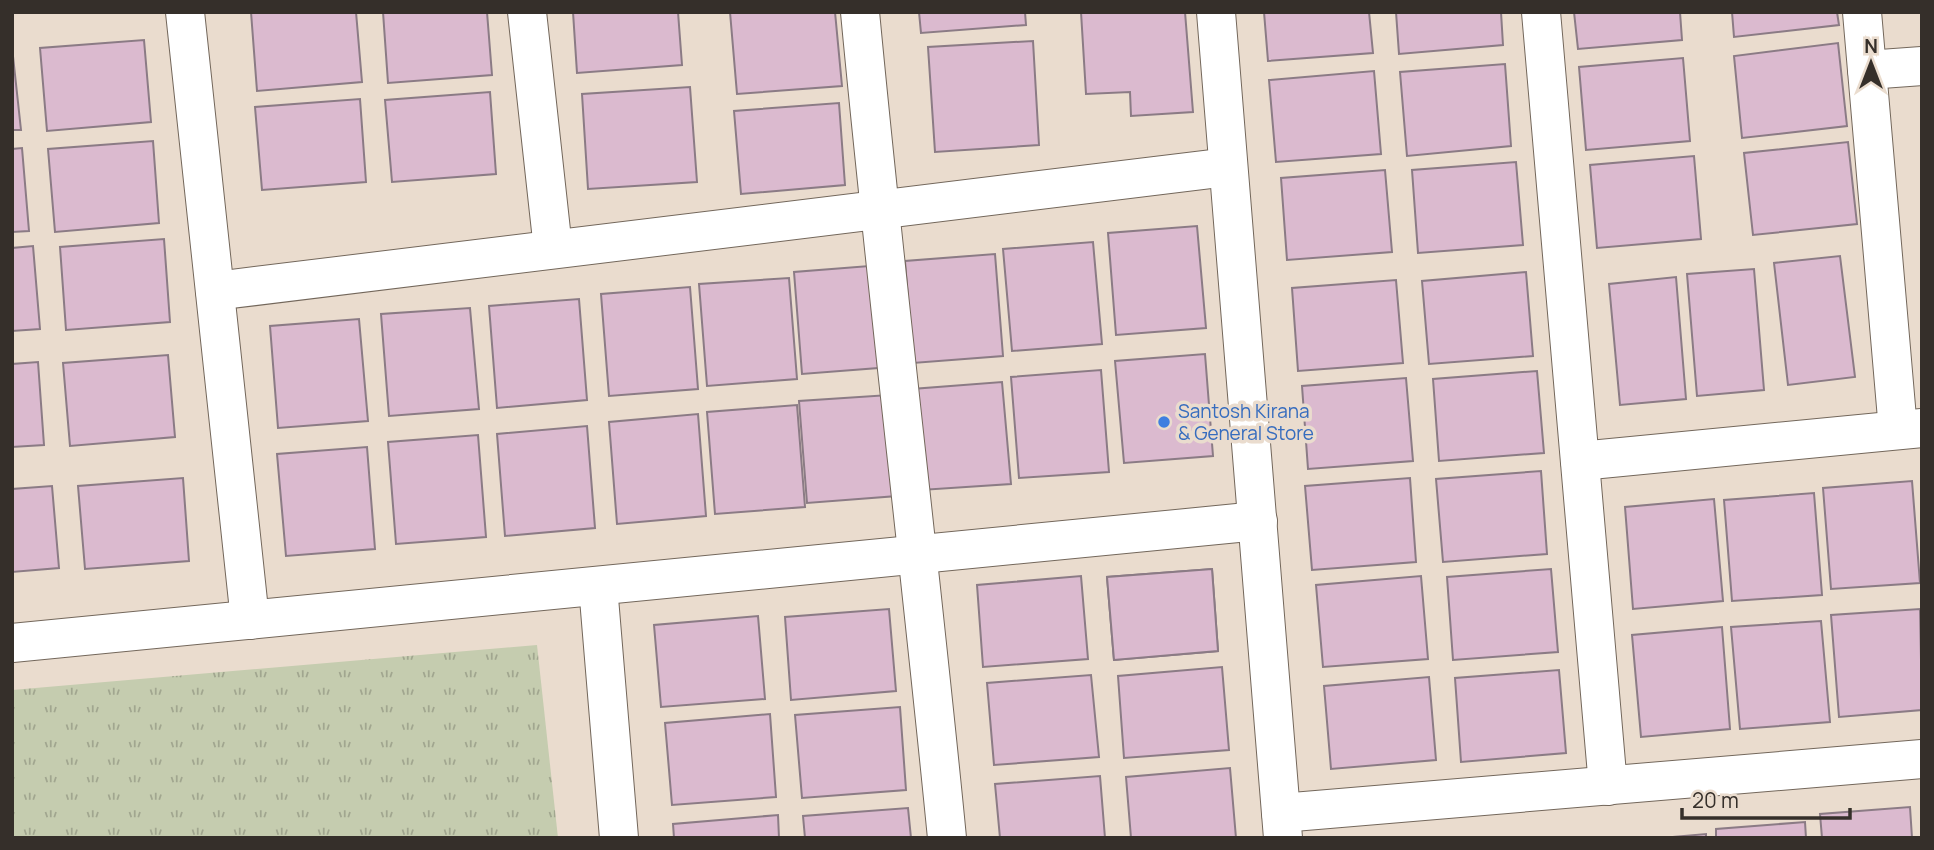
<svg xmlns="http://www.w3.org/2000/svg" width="1934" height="850" font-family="Manrope,sans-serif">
  <defs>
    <pattern id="grass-tufts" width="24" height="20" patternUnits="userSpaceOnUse" patternTransform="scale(1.75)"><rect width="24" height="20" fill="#c5ccaf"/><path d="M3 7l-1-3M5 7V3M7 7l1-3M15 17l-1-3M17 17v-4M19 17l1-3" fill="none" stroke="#a1a68f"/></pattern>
  </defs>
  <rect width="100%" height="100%" fill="#eadcce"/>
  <path fill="url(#grass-tufts)" d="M537 645 558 838H12V690Z"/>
  <g fill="#dbbacf" stroke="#8b7b85" stroke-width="2">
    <path d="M251 12H356L362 82 257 91Z"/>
    <path d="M383 12H487L492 75 388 83Z"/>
    <path d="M573 12H678L682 65 577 73Z"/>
    <path d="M730 12H835L842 86 737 94Z"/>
    <path d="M919 12H1025L1026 25 921 33Z"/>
    <path d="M1081 12H1185L1193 112 1131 116 1130 92 1086 94Z"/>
    <path d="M1264 12H1369L1373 53 1268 61Z"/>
    <path d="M1396 12H1501L1503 45 1399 54Z"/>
    <path d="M1574 12H1680L1682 40 1578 49Z"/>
    <path d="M1732 12H1837L1839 25 1734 37Z"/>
    <path d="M144 40 151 122 47 131 40 48Z"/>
    <path d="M1033 41 1039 145 935 152 928 47Z"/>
    <path d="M1838 43 1847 126 1742 138 1734 56Z"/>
    <path d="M12 47 21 130H12Z"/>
    <path d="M1683 58 1690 141 1586 150 1579 67Z"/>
    <path d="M1505 64 1511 146 1407 156 1400 72Z"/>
    <path d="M1374 71 1381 154 1276 162 1269 80Z"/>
    <path d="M690 87 697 182 588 189 582 94Z"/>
    <path d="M490 92 496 174 392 182 385 100Z"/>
    <path d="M360 99 366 182 262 190 255 107Z"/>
    <path d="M839 103 845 185 741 194 734 111Z"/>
    <path d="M153 141 159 223 55 232 48 149Z"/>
    <path d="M1848 142 1857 224 1753 235 1744 153Z"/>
    <path d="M22 148 29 231 12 232V149Z"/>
    <path d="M1694 156 1701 239 1597 248 1590 165Z"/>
    <path d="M1516 162 1523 245 1418 253 1412 170Z"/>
    <path d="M1385 170 1392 252 1287 260 1281 178Z"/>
    <path d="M1197 226 1206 328 1116 335 1108 233Z"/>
    <path d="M164 239 170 322 66 330 60 247Z"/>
    <path d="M1093 242 1102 344 1012 351 1003 249Z"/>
    <path d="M33 246 40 329 12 331V248Z"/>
    <path d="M995 254 1003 356 913 363 905 261Z"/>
    <path d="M1840 256 1855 377 1788 385 1774 263Z"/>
    <path d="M882 265 891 367 802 374 794 272Z"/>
    <path d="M1754 269 1764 390 1697 396 1687 274Z"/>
    <path d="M1526 272 1533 356 1429 364 1422 281Z"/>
    <path d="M1676 277 1686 399 1620 405 1609 284Z"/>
    <path d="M789 278 797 379 707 386 699 284Z"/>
    <path d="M1396 280 1403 363 1298 371 1292 288Z"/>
    <path d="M690 287 698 389 609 396 601 294Z"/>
    <path d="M579 299 587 400 497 408 489 306Z"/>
    <path d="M470 308 479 409 389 416 381 314Z"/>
    <path d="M359 319 368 421 278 428 270 326Z"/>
    <path d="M1205 354 1213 456 1124 463 1115 361Z"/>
    <path d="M168 355 175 437 70 446 63 363Z"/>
    <path d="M38 362 44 445 12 447V364Z"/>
    <path d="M1101 370 1109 472 1019 478 1011 377Z"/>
    <path d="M1537 371 1544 453 1439 461 1433 379Z"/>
    <path d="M1406 378 1413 461 1308 469 1302 386Z"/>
    <path d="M1002 382 1011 484 921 490 912 389Z"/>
    <path d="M889 395 897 496 807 503 799 401Z"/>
    <path d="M797 405 805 507 715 514 707 412Z"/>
    <path d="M698 414 706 516 617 524 609 422Z"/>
    <path d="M587 426 595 528 505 536 497 434Z"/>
    <path d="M478 435 486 537 396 544 388 442Z"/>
    <path d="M367 447 375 549 286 556 277 454Z"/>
    <path d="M1541 471 1547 554 1443 562 1436 479Z"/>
    <path d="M183 478 189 561 85 569 78 486Z"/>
    <path d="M1410 478 1416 562 1312 570 1305 486Z"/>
    <path d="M1912 481 1920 583 1831 589 1823 488Z"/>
    <path d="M52 486 59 568 12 572V489Z"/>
    <path d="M1814 493 1822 595 1732 601 1724 500Z"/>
    <path d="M1714 499 1723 601 1633 609 1625 507Z"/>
    <path d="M1212 569 1218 651 1114 660 1107 577Z"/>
    <path d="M1212 569 1218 651 1114 660 1107 577Z"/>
    <path d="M1551 569 1558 652 1453 660 1447 577Z"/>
    <path d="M1081 576 1088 659 983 667 977 585Z"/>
    <path d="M1421 576 1428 659 1323 667 1316 585Z"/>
    <path d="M889 609 896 691 791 700 785 617Z"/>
    <path d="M1920 609 1922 710 1839 717 1831 615Z"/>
    <path d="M758 616 765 699 661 707 654 625Z"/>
    <path d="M1821 621 1830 722 1740 729 1731 627Z"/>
    <path d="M1722 627 1730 729 1641 737 1632 635Z"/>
    <path d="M1222 667 1229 750 1124 758 1118 676Z"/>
    <path d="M1559 670 1566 753 1461 762 1455 678Z"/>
    <path d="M1091 675 1099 757 994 765 987 683Z"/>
    <path d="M1429 677 1436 760 1331 769 1324 686Z"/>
    <path d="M900 707 906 790 802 798 795 715Z"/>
    <path d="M770 714 776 797 672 805 665 723Z"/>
    <path d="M1230 768 1236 838H1131L1126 777Z"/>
    <path d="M1100 776 1105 838H1000L995 784Z"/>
    <path d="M1910 807 1912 838H1822L1820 814Z"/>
    <path d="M908 808 911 838H805L803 816Z"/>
    <path d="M778 815 779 838H674L673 824Z"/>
    <path d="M1805 822 1806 838H1716V829Z"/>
    <path d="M1706 834V838H1661Z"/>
  </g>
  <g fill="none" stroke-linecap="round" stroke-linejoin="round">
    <defs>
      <g id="street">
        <path d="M185 12 250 620"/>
        <path d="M527 12 553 249"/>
        <path d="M860 12C886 288 920 562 947 838"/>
        <path d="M1216 12 1283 838"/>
        <path d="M1541 12 1608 786"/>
        <path d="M1862 12 1898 430"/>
        <path d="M1867 70 1922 66"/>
        <path d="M215 291 1228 167"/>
        <path d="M1580 461 1922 428"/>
        <path d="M598 586 619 838"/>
        <path d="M12 643 1258 521"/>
        <path d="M1281 813 1922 759"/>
      </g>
    </defs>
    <use href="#street" stroke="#73675b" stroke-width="40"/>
    <use href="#street" stroke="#fff" stroke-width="38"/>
  </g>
  <circle fill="#3f7fe0" stroke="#eadcce" stroke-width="2.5" cx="1164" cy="422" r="7"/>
  <g text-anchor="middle" stroke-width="7" stroke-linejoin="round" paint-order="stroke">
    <g font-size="19" fill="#366cbe" stroke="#eadcce" text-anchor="start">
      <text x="1178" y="418">Santosh Kirana<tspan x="1178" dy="22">&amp; General Store</tspan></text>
    </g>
  </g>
  <rect width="1934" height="850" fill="none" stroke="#352f2a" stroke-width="28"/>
  <g transform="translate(1871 63)" stroke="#eadcce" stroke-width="5" paint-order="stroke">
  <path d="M0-5L12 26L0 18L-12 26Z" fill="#352f2a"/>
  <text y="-10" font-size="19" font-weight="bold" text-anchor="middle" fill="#352f2a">N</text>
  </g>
  <path d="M1682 808v10h168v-10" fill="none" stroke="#352f2a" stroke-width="3.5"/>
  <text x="1692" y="808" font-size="21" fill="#352f2a" stroke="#eadcce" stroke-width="5" paint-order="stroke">20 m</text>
</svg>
